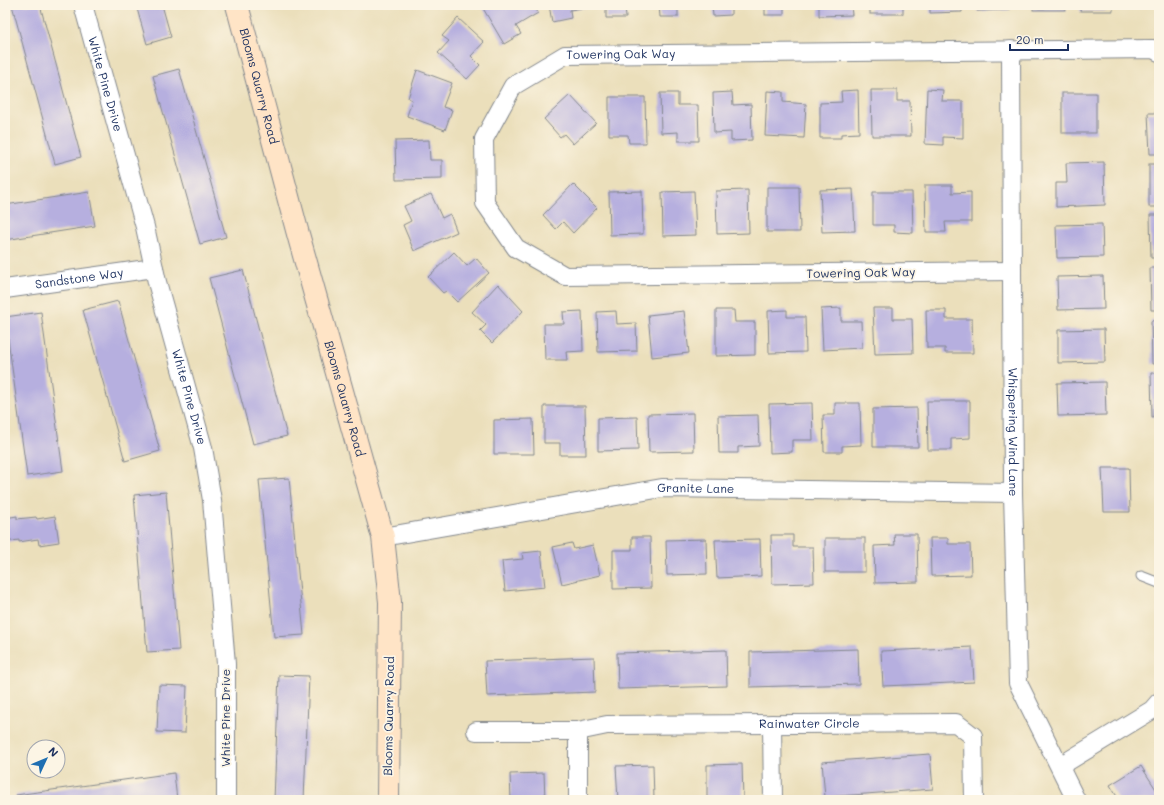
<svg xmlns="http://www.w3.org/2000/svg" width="1164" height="805" font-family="Mali,sans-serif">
  <rect width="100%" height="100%" fill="#fcf5e5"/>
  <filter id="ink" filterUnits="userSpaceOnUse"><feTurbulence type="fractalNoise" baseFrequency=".025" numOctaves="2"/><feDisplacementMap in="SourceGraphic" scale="8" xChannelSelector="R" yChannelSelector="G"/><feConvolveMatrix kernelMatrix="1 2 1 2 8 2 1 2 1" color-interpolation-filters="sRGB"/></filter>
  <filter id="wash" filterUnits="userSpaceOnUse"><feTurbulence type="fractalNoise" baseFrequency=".012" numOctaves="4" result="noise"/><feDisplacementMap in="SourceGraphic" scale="16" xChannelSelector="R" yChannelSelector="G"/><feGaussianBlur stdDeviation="0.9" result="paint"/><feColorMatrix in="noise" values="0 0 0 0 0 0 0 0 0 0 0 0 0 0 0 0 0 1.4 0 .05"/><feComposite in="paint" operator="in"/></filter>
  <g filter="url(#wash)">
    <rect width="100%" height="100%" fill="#ebdfbb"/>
    <g id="blocks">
      <g fill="#b6afdf">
        <path d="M12 5H40L81 157 55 164Z"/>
        <path d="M136 5H162L171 37 147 44Z"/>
        <path d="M481 5H534L538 13 516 26 521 34 504 44Z"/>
        <path d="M549 5H593L594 6 570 10 571 18 552 22Z"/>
        <path d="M606 5H625L626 18H606Z"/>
        <path d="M659 5H678V17H660Z"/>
        <path d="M712 5H731V15L713 16Z"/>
        <rect x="765" y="5" width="19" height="10"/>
        <path d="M819 5H851L852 15 819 16Z"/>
        <rect x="870" y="5" width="33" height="9"/>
        <path d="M930 5H962V12L930 13Z"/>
        <path d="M977 5H1009V10L977 11Z"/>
        <rect x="1033" y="5" width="33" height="5"/>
        <rect x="1080" y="5" width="33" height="6"/>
        <path d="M458 18 484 42 471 56 480 65 467 79 438 53 449 41 442 36Z"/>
        <path d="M179 69 226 237 200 244 153 76Z"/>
        <path d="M417 70 452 83 443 107 452 110 445 130 407 116 412 100 408 98Z"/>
        <path d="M927 89 943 90 942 101H963V138L943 137V145L925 144Z"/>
        <path d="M858 90 859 133 841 134V138H820V103L842 102 841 91Z"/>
        <path d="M871 90H897V101H910L911 136H872Z"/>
        <path d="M767 91 783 92V102L806 104 804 138 765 136Z"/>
        <path d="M732 92 733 105 751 104 752 140 731 141V132L714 133 713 93Z"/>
        <path d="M660 93H678V105H698L699 141H678V132L661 133Z"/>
        <rect x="1062" y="93" width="34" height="40"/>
        <path d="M570 95 596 123 573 144 564 134 560 137 544 119Z"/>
        <path d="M609 97H645L646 143H629L628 135H609Z"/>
        <path d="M1148 113H1159V154H1150Z"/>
        <path d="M429 140 430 160H442V179L396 180 395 141Z"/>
        <path d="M1104 162 1105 205 1056 207V183H1067L1066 163Z"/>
        <rect x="1149" y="164" width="10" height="43"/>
        <path d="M573 184 597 208 573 233 563 222 556 229 543 215Z"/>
        <path d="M925 185H952V193L971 192V222H945L946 232H926Z"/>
        <path d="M767 187H799L800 232H767Z"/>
        <path d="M853 189 855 231 822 232 820 190Z"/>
        <path d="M748 190 749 233 717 234 716 191Z"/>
        <path d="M642 191 643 234 610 235 609 192Z"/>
        <path d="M694 191 696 235 663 236 662 192Z"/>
        <path d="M89 192 95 226 5 240V205Z"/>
        <path d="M873 192H912L913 233 894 232V225H873Z"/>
        <path d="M431 194 442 218 450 214 457 232 414 251 403 225 411 221 404 206Z"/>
        <path d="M1150 215H1159V258H1151Z"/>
        <path d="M1102 224 1103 257 1057 258 1056 225Z"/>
        <path d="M454 252 467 266 476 258 489 273 457 302 446 291 443 293 428 277Z"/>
        <path d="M1150 268H1159V310H1151Z"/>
        <path d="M243 270 287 436 253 444 209 278Z"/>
        <path d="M1103 276 1104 309 1058 310 1057 277Z"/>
        <path d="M498 284 523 311 492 343 480 331 486 325 472 312Z"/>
        <path d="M118 301 160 451 125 461 83 310Z"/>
        <path d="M841 308V321H861L862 348 823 350 821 309Z"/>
        <path d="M873 308H893V319H912L913 353 875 354Z"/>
        <path d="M716 310H734L735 322H755V355L716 356Z"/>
        <path d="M787 310V317H805L806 352 769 353 768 311Z"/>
        <path d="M926 310H946V319H972L973 353H945V348H927Z"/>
        <path d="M582 311 583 351 566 352 567 360H545L544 324H564L563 312Z"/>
        <path d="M616 311 617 324 636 323 637 351 598 352 597 312Z"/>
        <path d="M684 311 689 353 652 357 648 315Z"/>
        <path d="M41 312 63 471 27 476 5 317Z"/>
        <path d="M1159 320V363L1152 364 1151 321Z"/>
        <path d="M1104 329 1105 362 1058 363V330Z"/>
        <path d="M1151 373H1159V416L1152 417Z"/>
        <path d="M1105 382 1106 415 1058 416 1057 383Z"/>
        <path d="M927 401H970V438L951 439V450H928Z"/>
        <path d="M812 403 813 440H792V452L770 453 769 404Z"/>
        <path d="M835 403H860L861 445 842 446V452H824L823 415H835Z"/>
        <path d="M544 406H585L586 455H560V443H544Z"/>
        <path d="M917 408 918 447H873V409Z"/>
        <path d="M693 413 694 451 649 452 648 414Z"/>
        <path d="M758 415 759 446 738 447V453H719L718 416Z"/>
        <path d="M637 417 638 450 598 451V418Z"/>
        <path d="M533 419 534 454H494V420Z"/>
        <path d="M1102 468H1129L1130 512H1104Z"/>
        <path d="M289 478 304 635 274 637 259 480Z"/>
        <path d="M166 492 179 650 147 652 134 495Z"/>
        <path d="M17 516V519L36 517 37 519 55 516 59 542 39 545 38 539 19 542V540L5 542V518Z"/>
        <path d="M894 534H917L918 582 875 583 874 546 895 545Z"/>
        <path d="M771 535H793V547H813L814 583 772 584Z"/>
        <path d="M632 537H650L651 588 613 589V550H632Z"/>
        <rect x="825" y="538" width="40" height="34"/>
        <path d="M930 538H948V544H970L971 575 931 576Z"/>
        <path d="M706 539 707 574 667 575 666 540Z"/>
        <path d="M760 539 761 576 717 578 715 540Z"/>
        <path d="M572 543 574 549 593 545 600 575 562 584 553 547Z"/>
        <path d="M541 551 545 587 505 591 502 561 523 559 522 553Z"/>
        <path d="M972 647 974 682 883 686 881 651Z"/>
        <path d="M858 649 859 684 750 687V652Z"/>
        <path d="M726 650 727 686 618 689 617 653Z"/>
        <path d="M594 657 595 692 487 696 485 661Z"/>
        <path d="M279 675 309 676 304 800H274Z"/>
        <path d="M159 685 187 686 185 733 157 732Z"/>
        <path d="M930 754 933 789 825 797 822 762Z"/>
        <path d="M742 764 743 800H707V765Z"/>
        <path d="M653 765 654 800H618L616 766Z"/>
        <path d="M1141 766 1159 794V800H1119L1110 785Z"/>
        <path d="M174 773 177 800H16V795Z"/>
        <path d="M544 773 545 800H511L510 774Z"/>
      </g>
    </g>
  </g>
  <g filter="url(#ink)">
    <use href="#blocks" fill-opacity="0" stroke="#83878c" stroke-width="1"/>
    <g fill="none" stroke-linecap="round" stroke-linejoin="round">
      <defs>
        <path id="lane" d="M1141 576 1159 583"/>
        <g id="street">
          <path id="s1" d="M83 5 145 227 157 282 203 448 212 500 226 664V800"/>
          <path id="s2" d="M1011 50 1013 493 1018 683 1076 800"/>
          <path id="s3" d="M1012 271 565 276 516 248 485 203 484 139 513 86 565 55 1153 49 1159 52"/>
          <path id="s4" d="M5 289 154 268"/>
          <path id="s5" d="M383 537 662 488 1013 493"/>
          <path d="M772 724 773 800"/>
          <path id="s6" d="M476 731H578L607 725 956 723 973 736 974 800"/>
          <path d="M1060 766 1152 710 1159 702"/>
          <path d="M578 800V731"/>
        </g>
        <g id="secondary">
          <path id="s7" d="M237 5 298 234 383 537 390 602 388 800"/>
        </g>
      </defs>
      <use href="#lane" stroke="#83878c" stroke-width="11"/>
      <use href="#street" stroke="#83878c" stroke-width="20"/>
      <use href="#secondary" stroke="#83878c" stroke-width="24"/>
      <use href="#lane" stroke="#fff" stroke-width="9"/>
      <use href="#street" stroke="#fff" stroke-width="18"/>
      <use href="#secondary" stroke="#ffe4c6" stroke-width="22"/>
    </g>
  </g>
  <g text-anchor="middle" stroke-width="3.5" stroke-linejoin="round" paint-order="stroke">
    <g font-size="12" fill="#1b2f5e" stroke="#fcf5e5">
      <text dy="4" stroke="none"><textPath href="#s3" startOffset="799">Towering Oak Way</textPath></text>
      <text dy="4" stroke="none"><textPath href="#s1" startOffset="82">White Pine Drive</textPath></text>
      <text dy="4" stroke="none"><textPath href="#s7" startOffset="84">Blooms Quarry Road</textPath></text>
      <text transform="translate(861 273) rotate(-1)" y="4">Towering Oak Way</text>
      <text dy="4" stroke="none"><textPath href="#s4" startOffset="75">Sandstone Way</textPath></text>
      <text dy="4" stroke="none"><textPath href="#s1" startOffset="406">White Pine Drive</textPath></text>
      <text dy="4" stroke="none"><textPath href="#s7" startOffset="408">Blooms Quarry Road</textPath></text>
      <text dy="4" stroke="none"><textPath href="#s2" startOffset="382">Whispering Wind Lane</textPath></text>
      <text dy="4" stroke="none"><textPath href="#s5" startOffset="317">Granite Lane</textPath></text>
      <text transform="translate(389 716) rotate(-89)" y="4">Blooms Quarry Road</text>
      <text transform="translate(226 718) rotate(-90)" y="4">White Pine Drive</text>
      <text dy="4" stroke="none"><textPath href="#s6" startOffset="334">Rainwater Circle</textPath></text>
    </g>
  </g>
  <rect width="1164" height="805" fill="none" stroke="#fcf5e5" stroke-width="20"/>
  <g transform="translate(46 759) rotate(46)"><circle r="19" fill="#fcf5e5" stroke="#a2a6af"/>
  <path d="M0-3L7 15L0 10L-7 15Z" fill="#1f6fb2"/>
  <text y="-6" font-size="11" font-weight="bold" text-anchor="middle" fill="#1b2f5e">N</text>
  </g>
  <path d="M1010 44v6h58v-6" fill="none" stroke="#1b2f5e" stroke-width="2"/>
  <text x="1016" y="44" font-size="12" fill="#1b2f5e" stroke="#fcf5e5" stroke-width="3" paint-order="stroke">20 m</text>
</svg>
